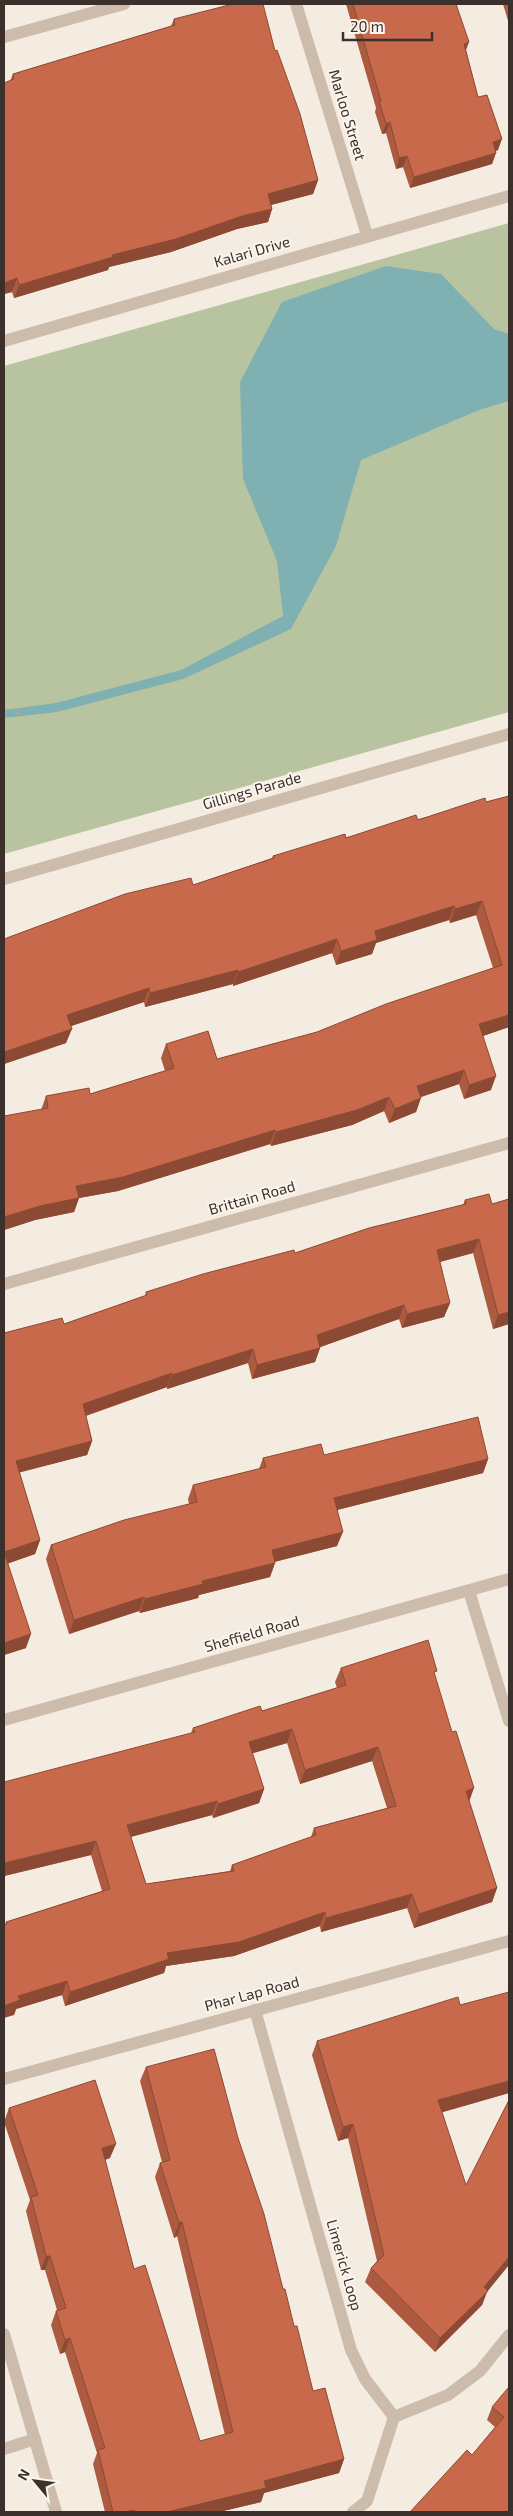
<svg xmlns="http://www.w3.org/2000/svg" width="513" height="2516" font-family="'Exo 2',sans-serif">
  <rect width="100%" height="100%" fill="#f4ebe1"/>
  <path fill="#b8c4a0" d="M509 223V712L4 854V366Z"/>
  <path fill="#7fb0b2" d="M386 266 441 274 494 329 509 334V401L479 410 361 460 336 546 291 629 183 679 57 712 4 718V710L56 703 181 670 283 616 277 561 243 479 240 382 282 302Z"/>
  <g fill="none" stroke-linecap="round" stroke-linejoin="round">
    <path stroke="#b9a596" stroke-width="3" stroke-dasharray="2.5 2.5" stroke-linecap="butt" d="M16 708 19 716"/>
    <g stroke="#cdbbac" stroke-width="12">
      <path d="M296 4 367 235"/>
      <path d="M4 37 124 4"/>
      <path d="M4 341 509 196"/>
      <path d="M4 879 509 734"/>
      <path d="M4 1284 509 1143"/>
      <path d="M469 1591 509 1721"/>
      <path d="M4 1720 509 1579"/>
      <path d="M255 2010 351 2350 365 2379 394 2417"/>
      <path d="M4 2079 509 1941"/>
      <path d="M4 2334 56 2512"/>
      <path d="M394 2417 448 2395 480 2371 509 2335"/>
      <path d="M4 2449 35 2439"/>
      <path d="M353 2512 367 2501 394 2417"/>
    </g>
  </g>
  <g fill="#ac5a40" fill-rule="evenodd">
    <path d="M346 4H456L466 50 478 97 498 150 496 151 492 164 410 188 403 167 396 169 386 133 382 134 375 112 376 108Z"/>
    <path d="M503 4H509V24Z"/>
    <path d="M174 19 275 51 318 180 313 194 271 205 272 209 268 222 237 229 171 252 109 267 108 270 14 298 12 292 4 294V83L10 81 13 74 171 26Z"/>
    <path d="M509 796V1027L483 1036 491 1090 464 1099 459 1084 421 1097 416 1112 389 1123 384 1111 352 1125 271 1146 270 1144 118 1191 79 1198 74 1212 35 1220 4 1230V1116L41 1110 46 1096 90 1094 165 1071 161 1058 166 1044 217 1059 317 1032 493 968 476 915 450 923 449 920 376 943 372 954 336 965 332 953 233 986V984L145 1007 144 1002 71 1026 66 1043 4 1064 193 885 272 858 273 856Z"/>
    <path d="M509 1199V1324L493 1329 473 1253 440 1262 450 1303 444 1317 402 1328 399 1319 320 1347V1348L315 1362 252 1379 248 1363 167 1389V1387L86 1416 92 1441 87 1455 19 1472 40 1540 35 1554 8 1563 26 1648 4 1655V1333L64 1324 145 1296 146 1292 295 1253 463 1205 465 1200 492 1204Z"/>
    <path d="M324 1455 488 1459 483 1473 337 1510V1546L274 1562 275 1563 270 1577 199 1595 198 1598 140 1613 139 1611 69 1634 46 1559 51 1545 189 1504 188 1499 193 1485 259 1469 263 1458Z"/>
    <path d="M341 1668 435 1677 469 1801 497 1888 492 1902 414 1928 407 1908 321 1932 320 1926 234 1956 166 1966 164 1973 65 2006 62 1995 16 2009 14 2015 5 1925 6 1922 102 1891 91 1855 4 1876 191 1733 193 1728 262 1711 337 1688 335 1682ZM287 1743 300 1784 372 1761 387 1808 314 1828 311 1837 232 1865 230 1871 146 1884 131 1837 212 1815 213 1818 259 1803 264 1789 252 1753Z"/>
    <path d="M460 2005 509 2093 442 2112 487 2292 482 2305 435 2352 365 2282 371 2268 377 2261 348 2138 338 2141 312 2055 317 2041Z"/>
    <path d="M146 2067 238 2138 294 2326 313 2391 344 2459 339 2473 264 2493 261 2502 219 2512H105L93 2464 97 2453 65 2352 60 2354 51 2325 56 2311 57 2310 45 2270H41L26 2211 30 2200 4 2122 9 2108 110 2158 105 2160 134 2269 200 2441 225 2435 177 2236 174 2238 155 2177 160 2163 162 2162 140 2081Z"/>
    <path d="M509 2389V2512L472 2455 495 2427 487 2420 492 2407Z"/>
  </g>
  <g fill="#8c4a34">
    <path d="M469 42 465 53 464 44Z"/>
    <path d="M390 122 386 133 382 134 386 124Z"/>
    <path d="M502 139 498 150 489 152 493 142Z"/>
    <path d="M496 153 492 164 410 188 414 177Z"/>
    <path d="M407 156 403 167 396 169 399 158Z"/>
    <path d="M318 180 313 194 263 207 268 194Z"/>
    <path d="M272 209 268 222 237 229 171 252 109 267 108 270 14 298 19 285 112 255 242 216Z"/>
    <path d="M17 278 12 292 4 294V283Z"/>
    <path d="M482 901 476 915 450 923 455 909Z"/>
    <path d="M454 906 449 920 376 943 372 954 336 965 341 951 375 931Z"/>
    <path d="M337 939 332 953 233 986 238 972Z"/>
    <path d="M238 970 233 984 145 1007 150 993Z"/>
    <path d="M149 988 144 1002 62 1029 67 1015Z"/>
    <path d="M509 1015V1027L474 1039 479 1024Z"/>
    <path d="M72 1029 66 1043 4 1064V1052Z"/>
    <path d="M464 1070 459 1084 412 1100 417 1086Z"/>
    <path d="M496 1076 491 1090 464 1099 469 1085Z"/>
    <path d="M389 1097 384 1111 352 1125 271 1146 276 1132Z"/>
    <path d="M421 1098 416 1112 389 1123 395 1109Z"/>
    <path d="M275 1130 270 1144 118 1191 79 1198 74 1212 35 1220 4 1230V1217L76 1186Z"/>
    <path d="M479 1239 473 1253 432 1264 437 1250Z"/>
    <path d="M450 1303 444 1317 402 1328 407 1314Z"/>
    <path d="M404 1305 399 1319 312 1350 317 1335Z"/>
    <path d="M509 1312V1324L493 1329 498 1315Z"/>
    <path d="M320 1348 315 1362 252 1379 257 1365Z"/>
    <path d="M253 1349 248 1363 167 1389 172 1375Z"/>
    <path d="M172 1373 167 1387 78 1418 83 1404Z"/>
    <path d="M92 1441 87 1455 10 1475 16 1461Z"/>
    <path d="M488 1459 483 1473 329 1512 334 1498Z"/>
    <path d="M343 1532 337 1546 266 1564 272 1550Z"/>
    <path d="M40 1540 35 1554 4 1565V1552Z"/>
    <path d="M275 1563 270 1577 199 1595 198 1598 140 1613 145 1599 202 1581Z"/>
    <path d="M144 1597 139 1611 69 1634 74 1620Z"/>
    <path d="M31 1634 26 1648 4 1655V1643Z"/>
    <path d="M292 1729 287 1743 244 1756 249 1742Z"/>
    <path d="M378 1747 372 1761 300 1784 305 1770Z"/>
    <path d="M474 1788 469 1802 466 1791Z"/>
    <path d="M264 1789 259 1803 213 1818 218 1804Z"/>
    <path d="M217 1801 212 1815 122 1839 127 1825Z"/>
    <path d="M96 1841 91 1855 4 1876V1863Z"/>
    <path d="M497 1888 492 1902 414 1928 419 1914Z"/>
    <path d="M412 1894 407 1908 321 1932 326 1918Z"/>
    <path d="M325 1912 320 1926 234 1956 166 1966 164 1973 65 2006 70 1992 167 1953Z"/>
    <path d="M67 1981 62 1995 16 2009 14 2015 4 2018V2006L18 1996Z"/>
    <path d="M509 2081V2093L433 2115 438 2100Z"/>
    <path d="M353 2124 348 2138 338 2141 343 2127Z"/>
    <path d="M116 2144 110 2158 97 2162 102 2148Z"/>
    <path d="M182 2222 177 2236 174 2238 179 2223Z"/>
    <path d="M46 2256H50L45 2270H41Z"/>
    <path d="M509 2257V2265L487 2292 482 2305 435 2352 440 2338Z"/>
    <path d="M70 2338 65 2352 60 2354 65 2340Z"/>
    <path d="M344 2459 339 2473 264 2493 261 2502 219 2512H167L264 2481Z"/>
  </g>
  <g fill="#c8694b" stroke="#8c4a34" fill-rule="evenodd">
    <path d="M233 4H263L275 51 277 50 300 114 318 180 268 194 272 209 242 216 176 239 112 255 113 257 19 285 17 278 4 283V83L14 79 13 74 175 25 174 19Z"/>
    <path d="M353 4H456L469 42 464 44 478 97 487 95 502 139 493 142 496 153 414 177 407 156 399 158 390 122 386 124 379 101H381Z"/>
    <path d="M509 796V1015L479 1024 496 1076 469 1085 464 1070 417 1086 421 1098 395 1109 389 1097 357 1110 276 1132 275 1130 123 1177 76 1186 79 1198 40 1206 4 1217V1116L48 1108 46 1096 89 1088 90 1094 174 1068 166 1044 208 1031 217 1059 317 1032 386 1004 502 965 482 901 455 909 454 906 375 931 377 940 341 951 337 939 238 972V970L150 993 149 988 67 1015 72 1029 4 1052V939L125 894 191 878 193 885 274 858 273 856 345 834 346 838 416 815 418 820 485 798 486 802Z"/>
    <path d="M489 1194 492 1204 509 1199V1312L498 1315 479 1239 437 1250 450 1303 407 1314 404 1305 317 1335 320 1348 257 1365 253 1349 172 1375V1373L83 1404 92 1441 16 1461 40 1540 4 1552 31 1634 4 1643V1333L62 1318 64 1324 147 1295 146 1292 203 1274 294 1250 295 1253 369 1228 466 1204 465 1200Z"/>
    <path d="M478 1417 488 1459 334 1498 343 1532 272 1550 275 1563 202 1581 203 1584 145 1599 144 1597 74 1620 51 1545 124 1520 197 1502 193 1485 266 1467 263 1458 321 1444 324 1455Z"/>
    <path d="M428 1640 437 1671 434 1672 452 1732 456 1731 474 1788 466 1791 497 1888 419 1914 412 1894 326 1918 325 1912 239 1942 167 1953 169 1959 70 1992 67 1981 18 1996 20 2000 4 2006V1925L7 1924 6 1922 110 1889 96 1841 4 1863V1782L195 1732 193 1728 260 1706 262 1711 346 1685 341 1668ZM292 1729 305 1770 378 1747 396 1806 314 1828 316 1835 232 1865 234 1871 146 1884 127 1825 217 1801 218 1804 264 1789 249 1742Z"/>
    <path d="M509 1992V2081L438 2100 466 2185 509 2100V2257L484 2287 488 2291 440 2338 371 2268 384 2255 353 2124 343 2127 317 2041 458 1997 460 2005Z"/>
    <path d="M214 2049 238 2138 264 2214 283 2289H285L294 2326H297L313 2391 325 2388 344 2459 264 2481 266 2488 167 2512H135L134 2510 125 2512H113L98 2450 105 2448 70 2338 65 2340 56 2311 66 2308 50 2256H46L31 2197 38 2195 9 2108 95 2080 116 2144 102 2148 134 2269 145 2265 200 2441 233 2432 182 2222 179 2223 160 2163 170 2160 146 2067Z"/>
    <path d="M508 2388 509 2389V2512H410L467 2450 472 2455 504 2417 492 2407Z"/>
  </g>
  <g text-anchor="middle" stroke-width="4" stroke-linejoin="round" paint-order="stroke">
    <g font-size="15" fill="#3b302b" stroke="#fbf5ee">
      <text transform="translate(347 115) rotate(73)" y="5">Marloo Street</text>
      <text transform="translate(252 252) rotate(-16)" y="5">Kalari Drive</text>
      <text transform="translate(252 791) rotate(-16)" y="5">Gillings Parade</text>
      <text transform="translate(252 1198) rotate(-16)" y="5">Brittain Road</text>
      <text transform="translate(252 1634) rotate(-16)" y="5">Sheffield Road</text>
      <text transform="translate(252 1994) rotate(-15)" y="5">Phar Lap Road</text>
      <text transform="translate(344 2265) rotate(74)" y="5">Limerick Loop</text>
    </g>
  </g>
  <rect width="513" height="2516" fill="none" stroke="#3b302b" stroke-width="10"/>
  <g transform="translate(35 2481) rotate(299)" stroke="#fbf5ee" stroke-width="4" paint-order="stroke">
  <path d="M0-4L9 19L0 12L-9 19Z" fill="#3b302b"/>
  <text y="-8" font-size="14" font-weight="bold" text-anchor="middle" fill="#3b302b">N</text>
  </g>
  <path d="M343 32v8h89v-8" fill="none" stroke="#3b302b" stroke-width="2.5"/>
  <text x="350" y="32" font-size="15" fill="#3b302b" stroke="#fbf5ee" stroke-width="4" paint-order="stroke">20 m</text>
</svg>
